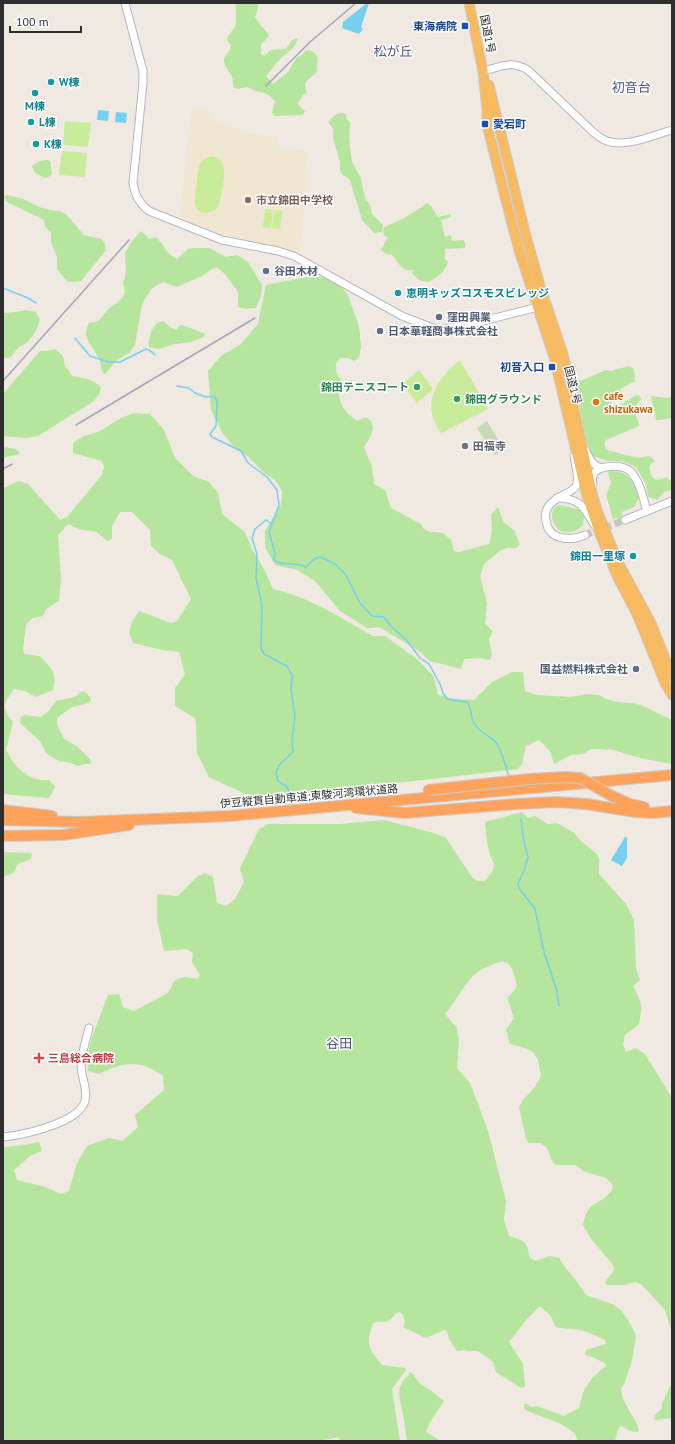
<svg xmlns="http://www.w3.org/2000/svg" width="675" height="1444" font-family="'PT Sans','Noto Sans JP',sans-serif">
  <rect width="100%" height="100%" fill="#efe9e1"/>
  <path fill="#f0e6d1" d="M192 106 211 111 210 117 243 132 253 134 277 136 278 147 309 151 306 168 309 178 302 221 300 256 230 240 179 219Z"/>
  <g fill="#b6e59e">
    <path d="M234 3H258V9L255 17 261 26 269 34 268 37 261 45V55L264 56 271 50 286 49 292 40 298 38 295 46 279 60 266 76 273 84 288 72 297 57 302 55 304 52C307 50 309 50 313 52 322 57 315 65 317 72 310 79 301 81 307 92L303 95 298 103 299 106 305 111 303 115 275 116 272 113 275 101 267 94 256 91 247 87 237 89 233 87C235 73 224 70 224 60 224 55 230 53 231 45L227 40C228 32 233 32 235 26 237 20 235 11 236 5Z"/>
    <path d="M340 113H343L346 115V118L350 123 349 139 352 162 361 178 363 190 366 200 370 205 372 214 383 225 382 232 374 233 362 220 350 180 342 174 340 169V162L333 138V129L328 122 335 115Z"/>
    <path d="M48 160 50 161 52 174C44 182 44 176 35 173L32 166 40 161Z"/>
    <path d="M7 195 23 199 39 207 50 210 59 211 66 214 84 235 102 239 105 244 106 250 81 281 70 282 67 281 57 269V257L51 242V233L45 226 44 220 7 202 4 197Z"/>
    <path d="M427 203 431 206 438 217 451 214V217L441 220 445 237 451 235 452 241 463 240 465 242V248L445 249V259L448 262C445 272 437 278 428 282 422 282 415 278 412 272L414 269C403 274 398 262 392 255L386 254 381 250 388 237 384 236 383 230 385 227 404 218 419 209 422 211 419 209Z"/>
    <path d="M141 231 149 239 156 237C165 246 165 253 177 259L188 249 194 248H209L226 257 237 255 248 262 262 285 261 296 256 308 246 309 238 307V292L224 273 217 268H214L202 276 177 287 163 282 151 289 142 304 135 345 129 353 117 360 105 374 103 373C101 368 101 362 98 357 92 344 81 339 89 323L99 321 108 309 121 300 125 292 123 283 126 272 125 253 132 241Z"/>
    <path d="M312 276 330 279 343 289 348 295 359 326 361 347 359 357 355 361 348 358H340C331 367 338 376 344 385L343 387 337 388C341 405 342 410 357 421L366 417C379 425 370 438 364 447L372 467 374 484 385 490 391 508 421 524 424 529 430 532 443 533 451 540 454 551 459 552 489 544C493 534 492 525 491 515L498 507 503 522 514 530 520 544 516 548H507L501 550 484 564 480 576 487 603 485 624 493 631 489 639 492 655 490 660 479 658 464 659 461 669 430 661 419 651 379 627 367 628 340 611 315 581 297 570 275 565 265 547V531L281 504 282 491 275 480 264 473 249 457 237 450 223 434 211 410 208 371 221 356 241 344 258 324 266 285Z"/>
    <path d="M26 310 36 312 40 320C37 329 34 336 26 343 24 345 20 346 18 348 13 353 12 360 3 358V313L16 312Z"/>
    <path d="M163 321C168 324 170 328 176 330L180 325C184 325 201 332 205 334L204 337 191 342 175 344 159 349 149 347C148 337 152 323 163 321Z"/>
    <path d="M55 349 63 356 65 366 72 376C82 378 95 379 101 388L99 394 94 401 38 436 27 438 3 436V394L40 351H47Z"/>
    <path d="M629 366 634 369 635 381 620 389 621 392 618 397 610 400 613 407C620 408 622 403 628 400 630 398 634 397 637 395L640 396 641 400C629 409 638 415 639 426L606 440 604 443 606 449 610 451 639 458 649 456 655 461 650 465C649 470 651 478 656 480L668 477V480L672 479V490L664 492 657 500 648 497 646 484 636 467 622 461H608L593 456 584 436 581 413 573 382 577 380H583L606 370 611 371Z"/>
    <path d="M651 396 667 398 672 396V418L657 420 656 419Z"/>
    <path d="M134 413 150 414 164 430 175 458 193 476 209 482 218 493 222 514 245 532 252 549 264 569 273 589C309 597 341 618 373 636H385L417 659 434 677 438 695 455 699 474 700 492 682 512 672H523L525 691 536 695 571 697 587 694 599 695 606 699 617 702 632 703 641 705 672 720V764L645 759 626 754 614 750 599 749H591L583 754 571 755 554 764 550 751 539 740 526 746 522 764 518 769 309 793 255 796 243 793 209 777 197 753 196 725 195 718 175 706V688L185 674 179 652 162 650 133 643 129 633 132 622 139 611 171 623 177 621 191 599 172 560 160 554 151 546 150 530 132 512H120L112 526V539L107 541 97 532 82 530 68 524 58 535 61 579 59 601 46 609 43 616 33 618 26 624 23 650 24 654 40 656C52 669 57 672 53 690L36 697 25 691 14 689C3 705 1 707 13 722L6 750C9 754 10 759 14 763 22 774 36 782 49 780L55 787 49 798 3 794V488L19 481 28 484 60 520 67 517 102 475 104 467 102 461 73 453V443L84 436 98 432 121 418Z"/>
    <path d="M3 447 16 449 19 452V454L3 458Z"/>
    <path d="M609 471C629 471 633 480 639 498L634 507 622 512 623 519 619 520 617 518 613 519 606 495 611 483 608 473Z"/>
    <path d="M561 505 581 510 584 516 583 525C557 549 541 507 561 505Z"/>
    <path d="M82 691 87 693 91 700 89 703 72 707 57 718V725L64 739 78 747 91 760 90 764H85L78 766 71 763 59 761 50 756 46 753 41 742 20 723 21 717 25 715 40 717 48 712 56 701 75 697Z"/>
    <path d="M522 812 528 818 535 816 548 824 557 823 573 832 581 841 597 854 599 859V874L626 904 634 920 636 969 640 980 633 986C642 1004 643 1004 639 1024L625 1035 623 1044 626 1052 636 1048 645 1054 672 1098V1333L665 1310 642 1285 635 1282 625 1285H607L605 1282 614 1270 613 1265 592 1240 583 1225C584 1221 585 1215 587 1212 593 1201 612 1199 613 1185L606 1178 583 1171 576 1165H556L553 1163 547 1148 541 1143H529L526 1139 519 1107 523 1100 535 1087 541 1076 538 1060 534 1053 528 1049 510 1044 506 1030 514 1018 507 998 515 990 517 985C513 970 510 955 492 965 487 967 479 970 475 974 463 985 456 1001 445 1014L457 1028 459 1041 457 1068 470 1083 488 1131 506 1201 504 1220 509 1236C526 1242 526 1240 530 1258L535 1261 550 1256 559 1258 565 1267 578 1283 586 1295 612 1304 622 1311 631 1325 636 1336 632 1361 624 1384 621 1390C623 1405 634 1415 639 1429L638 1432 630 1431 622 1426 619 1427 615 1441H578C576 1424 537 1417 524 1409V1404H527L531 1407 537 1406 564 1416 579 1408 584 1390 593 1377 606 1366V1364C598 1360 593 1356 585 1355L586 1350 606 1344 605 1340C595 1335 585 1330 574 1329 566 1328 563 1330 555 1326L551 1316 540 1306 526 1320 509 1342 523 1364 525 1387 521 1388 496 1372 493 1362 478 1351H468L464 1350 457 1351 449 1339 447 1331 444 1330 426 1338 403 1327 405 1321 403 1315 400 1312 395 1314C386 1327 384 1319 373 1323 366 1345 367 1346 382 1365L405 1368 406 1370 392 1389 400 1441H341L338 1437 320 1441H3V1147L25 1145 39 1142 42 1151 30 1156 14 1170 17 1180 45 1187 61 1194 69 1191 77 1163 87 1146 109 1138 122 1141 138 1127 135 1115 164 1090 163 1076C139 1059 124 1062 99 1074L88 1071C85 1045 100 1019 108 995L119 994 123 1007 134 1011 168 993 175 980 184 977 197 979 200 975 192 962 193 953 186 949 164 951 157 920V894L178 896 198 876 205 873 213 877 217 903 226 906 235 899 244 882 240 868 259 829 269 824H340L384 820 434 833 446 838 471 876 477 881H485C500 862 492 866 488 847 486 839 486 830 485 822Z"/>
    <path d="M3 852 32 853 31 859 18 864 13 873 3 877Z"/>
    <path d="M409 1372 413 1374 420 1384 430 1390 444 1401 430 1422 426 1432 441 1441H408C405 1434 405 1426 404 1419 402 1402 392 1388 409 1375Z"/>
    <path d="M672 1382V1418L655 1420 654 1418 655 1415 662 1409V1404Z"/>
  </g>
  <path fill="#c8d9b8" d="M487 421 504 449 495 455 477 428Z"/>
  <g fill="#c9ec9a">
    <path d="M65 121 91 123 88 147 63 145Z"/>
    <path d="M62 151 87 153 85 177 59 175Z"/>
    <path d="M211 156C233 157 221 191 219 206 213 215 197 217 195 204 194 200 199 166 200 163 203 159 207 157 211 156Z"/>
    <path d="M265 209 273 210 271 228 263 227Z"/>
    <path d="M274 210 282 211 280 229 272 228Z"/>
    <path d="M460 360 488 409 441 433C420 405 436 379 460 360Z"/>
    <path d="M419 370 433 389 417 403 402 384Z"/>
  </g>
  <g fill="#75cff0">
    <path d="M367 3H369L361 27 363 29 359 34 342 28 343 22Z"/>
    <path d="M98 110 109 111 108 121 97 120Z"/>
    <path d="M116 112 127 113 126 123 115 122Z"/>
    <path d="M625 837H627V858L622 866 611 860Z"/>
  </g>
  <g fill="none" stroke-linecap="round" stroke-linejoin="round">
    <g stroke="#75cff0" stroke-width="1.5">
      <path d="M3 288 28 298 36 303"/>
      <path d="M75 338 90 356 109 362H120L146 349 152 352 155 355"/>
      <path d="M177 386 189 388 195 393 206 397 214 396 217 401 216 426 210 434 212 437 241 451 248 463 267 477 277 490 279 505 269 532 275 553 274 559 276 562C286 565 297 562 306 567L314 559 320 557 335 564 346 575 360 603 372 616 384 617 391 626 408 642 420 658 429 664 440 684 443 693 447 699 467 702C472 708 470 716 474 723 481 735 490 734 497 744 503 753 505 766 509 776"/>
      <path d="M272 524 266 520 255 529 252 538 257 554 256 578 262 605 261 649 264 654 287 666 292 675 291 689 295 716 292 741 293 752 279 765 276 773 278 781 286 786 292 796"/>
      <path d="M521 819 523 837 528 857 525 868 518 884 519 888 535 909 544 952 557 991 559 1006"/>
    </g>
    <path stroke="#c8c4bd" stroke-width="7" stroke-dasharray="7 3.5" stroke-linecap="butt" d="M585 535 625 520"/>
    <defs>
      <g id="tertiary">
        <path d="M125 3 143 71V83L133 183C135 195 139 203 149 211L222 240 278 251 294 256 402 316 438 330 467 325 542 306"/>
        <path d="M483 71C501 67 510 60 528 70L592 131C597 135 601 139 607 141 625 148 654 135 672 130"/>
        <path d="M586 451C590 460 592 465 602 468"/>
        <path d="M574 456C575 465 580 478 576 486 572 494 553 496 547 509 545 513 545 516 546 521 549 541 571 541 585 535"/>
        <path d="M593 484C592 480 592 476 595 472 602 465 622 464 630 471 640 481 643 498 647 511"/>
        <path d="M557 498C581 498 584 508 595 526"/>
        <path d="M625 520 672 501"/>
        <path d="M3 1137C23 1135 79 1123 85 1101 88 1090 82 1079 81 1067 81 1054 86 1041 89 1028"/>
      </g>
      <g id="trunk">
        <path d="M469 3 483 71 487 110V125L504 193 519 250 554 357 586 493 600 534 618 578 637 614 665 683 672 695"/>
        <path d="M489 85 526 236 541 289 562 351 570 381 572 400 593 497 598 513 618 562 651 623 672 676"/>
      </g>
      <g id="motorway">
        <path d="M612 796 630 804 644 807"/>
        <path d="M356 808 405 813 517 804 556 802 586 804 635 812 653 813 672 811"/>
        <path d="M3 810 52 816"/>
        <path d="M3 820 79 822 230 816 672 775"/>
        <path d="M3 836 63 835 129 825"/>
      </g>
    </defs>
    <use href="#tertiary" stroke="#b4b7c1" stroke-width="9"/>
    <use href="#trunk" stroke="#c9c9c9" stroke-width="11"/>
    <use href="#motorway" stroke="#c9c9c9" stroke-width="12"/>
    <use href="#tertiary" stroke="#fff" stroke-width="7"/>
    <use href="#trunk" stroke="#f8ba60" stroke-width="9"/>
    <use href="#motorway" stroke="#ffa35c" stroke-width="10"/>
    <g stroke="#a3a6b8" stroke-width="1.5">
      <path d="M266 86 310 42 356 3"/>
      <path d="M3 381 129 240"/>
      <path d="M76 425 255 318"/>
      <path d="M3 469 12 464"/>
    </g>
    <defs>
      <path id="motorway-bridge" d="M428 790 530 779 566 777 580 778 612 796"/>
    </defs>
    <use href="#motorway-bridge" stroke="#c9c9c9" stroke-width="12" stroke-linecap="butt"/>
    <use href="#motorway-bridge" stroke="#ffa35c" stroke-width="10"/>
  </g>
  <g fill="#1a4fb4" stroke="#fff" stroke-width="1.5">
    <rect x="461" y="22" width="8" height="8" rx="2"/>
    <rect x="481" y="120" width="8" height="8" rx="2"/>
    <rect x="548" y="363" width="8" height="8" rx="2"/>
  </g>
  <g fill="#0f9aa8" stroke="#fff" stroke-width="1.5">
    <circle cx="51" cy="82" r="4"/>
    <circle cx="35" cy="93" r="4"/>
    <circle cx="31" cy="122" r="4"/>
    <circle cx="36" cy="144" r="4"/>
    <circle cx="398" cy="293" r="4"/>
    <circle cx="633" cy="556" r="4"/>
  </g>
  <circle fill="#8d6e63" stroke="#fff" stroke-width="1.5" cx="248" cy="200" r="4"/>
  <g fill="#5c6f8a" stroke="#fff" stroke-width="1.5">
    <circle cx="266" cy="271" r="4"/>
    <circle cx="439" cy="317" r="4"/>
    <circle cx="380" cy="331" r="4"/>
    <circle cx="636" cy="669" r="4"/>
  </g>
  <g fill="#2e9e5b" stroke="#fff" stroke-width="1.5">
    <circle cx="417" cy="387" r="4"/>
    <circle cx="457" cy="399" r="4"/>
  </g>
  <circle fill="#e8710a" stroke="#fff" stroke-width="1.5" cx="596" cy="402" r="4"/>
  <circle fill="#6b7280" stroke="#fff" stroke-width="1.5" cx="465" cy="446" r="4"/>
  <path fill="#e0444e" stroke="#fff" stroke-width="1.5" d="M37 1052h4v4h4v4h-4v4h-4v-4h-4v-4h4z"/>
  <g text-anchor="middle" stroke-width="3" stroke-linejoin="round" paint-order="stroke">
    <g font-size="11" font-weight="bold" fill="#164399" stroke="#fff" text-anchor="end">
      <text x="457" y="30">東海病院</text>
      <text x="493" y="128" text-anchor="start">愛宕町</text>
      <text x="544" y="371">初音入口</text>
    </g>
    <g font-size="11" fill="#2e2e2e" stroke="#fff">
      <text transform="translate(488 34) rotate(79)" y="4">国道1号</text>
      <text transform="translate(573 385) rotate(76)" y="4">国道1号</text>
      <text transform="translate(309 796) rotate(-5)" y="4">伊豆縦貫自動車道;東駿河湾環状道路</text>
    </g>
    <g font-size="11" font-weight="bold" fill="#0d838f" stroke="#fff" text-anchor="start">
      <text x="59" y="86">W棟</text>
      <text x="35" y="110" text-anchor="middle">M棟</text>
      <text x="39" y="126">L棟</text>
      <text x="44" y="148">K棟</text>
      <text x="406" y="297">恵明キッズコスモスビレッジ</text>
      <text x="625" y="560" text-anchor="end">錦田一里塚</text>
    </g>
    <g font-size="11" font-weight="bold" fill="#785e54" stroke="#fff" text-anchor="start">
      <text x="256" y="204">市立錦田中学校</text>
    </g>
    <g font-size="11" font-weight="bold" fill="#4e5e75" stroke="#fff" text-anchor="start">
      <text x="274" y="275">谷田木材</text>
      <text x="447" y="321">窪田興業</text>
      <text x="388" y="335">日本華軽商事株式会社</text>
      <text x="628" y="673" text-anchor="end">国益燃料株式会社</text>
    </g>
    <g font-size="11" font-weight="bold" fill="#27864d" stroke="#fff" text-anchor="end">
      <text x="409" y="391">錦田テニスコート</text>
      <text x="465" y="403" text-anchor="start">錦田グラウンド</text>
    </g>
    <g font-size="11" font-weight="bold" fill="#c56008" stroke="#fff" text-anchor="start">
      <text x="604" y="400">cafe<tspan x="604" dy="13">shizukawa</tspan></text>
    </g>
    <g font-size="11" font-weight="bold" fill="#5b616d" stroke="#fff" text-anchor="start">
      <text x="473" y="450">田福寺</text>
    </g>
    <g font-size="11" font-weight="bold" fill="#be3a42" stroke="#fff" text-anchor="start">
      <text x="48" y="1062">三島総合病院</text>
    </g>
    <g font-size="13" fill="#4d5680" stroke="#fff">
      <text x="393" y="56">松が丘</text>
      <text x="631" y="92">初音台</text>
      <text x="339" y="1048">谷田</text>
    </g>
  </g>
  <rect width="675" height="1444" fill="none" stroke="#2e2e2e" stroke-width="8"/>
  <path d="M10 26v6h71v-6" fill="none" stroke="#2e2e2e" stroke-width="2"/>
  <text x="16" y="26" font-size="12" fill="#2e2e2e" stroke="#ffffff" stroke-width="3" paint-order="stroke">100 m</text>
</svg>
